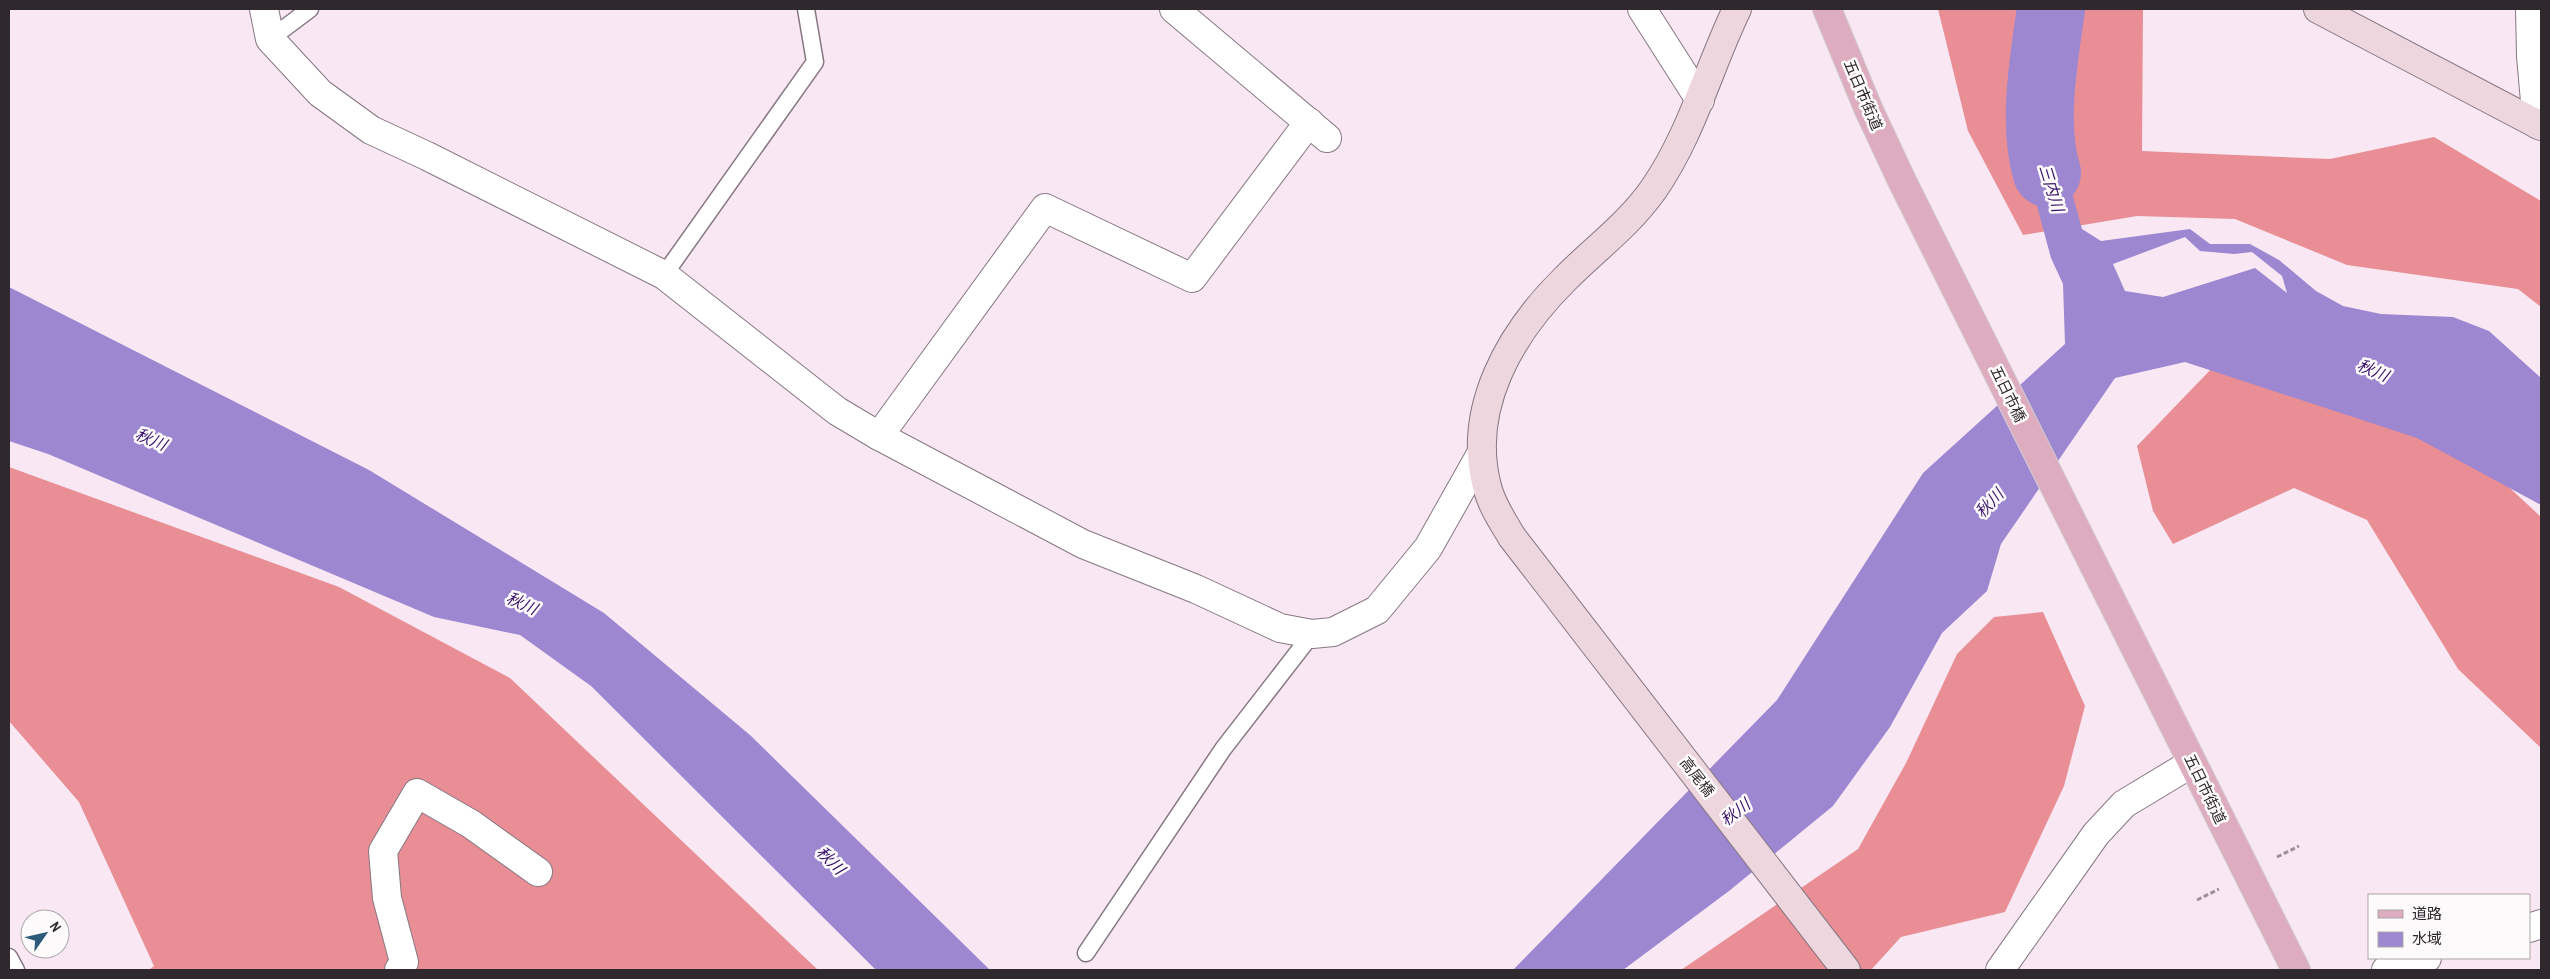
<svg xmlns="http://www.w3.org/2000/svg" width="2550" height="979" font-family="'Archivo Narrow','Noto Sans JP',sans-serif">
  <rect width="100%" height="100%" fill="#f9e8f4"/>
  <g fill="#e88e94">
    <path d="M1938 9H2143L2142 151 2330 159 2434 137 2541 201V307L2518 289 2347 265 2235 219 2137 216 2023 235 1968 131Z"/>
    <path d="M2217 363 2454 436 2541 517V748L2458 669 2367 520 2294 488 2173 544 2153 511 2137 446Z"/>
    <path d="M9 467 339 587 510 678 818 970H149L154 966 79 802 9 721Z"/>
    <path d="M2043 612 2085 706 2064 786 2005 912 1901 937 1871 970H1681L1858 849 1906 763 1957 654 1994 617Z"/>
  </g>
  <g fill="#9d87d1" fill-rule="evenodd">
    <path d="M2041 80 2082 229 2101 241 2190 229 2210 244H2250L2279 260 2316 291 2343 306 2381 314 2453 317 2489 331 2541 378V505L2417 438 2185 362 2115 378 2001 544 1987 591 1942 633 1890 727 1833 806 1729 891 1623 970H1513L1777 700 1923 473 2065 344 2063 284 2051 258 2020 143ZM2185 237 2200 251 2234 254 2252 252 2282 276 2287 293 2255 268 2163 297 2125 291 2113 264Z"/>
    <path d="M9 287 369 470 604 613 750 735 990 970H876L591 686 520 635 434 617 48 454 9 441Z"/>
  </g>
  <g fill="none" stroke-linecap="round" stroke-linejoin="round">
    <path stroke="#9d87d1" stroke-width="68" d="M2047 173C2032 125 2044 58 2051 9"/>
    <defs>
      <g id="lane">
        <path d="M270 39 310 9"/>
        <path d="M664 275 815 62 806 9"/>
        <path d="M1086 953 1223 749 1312 634"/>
        <path d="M9 957 16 970"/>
      </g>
      <g id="street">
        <path d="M264 9 270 39 320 93 371 130 427 156 664 275 837 411 879 436 1083 544 1196 589 1280 628 1312 634 1333 632 1377 610 1428 548 1482 452"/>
        <path d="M1174 9 1327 138"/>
        <path d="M1642 9 1700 100"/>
        <path d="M2530 9 2531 56 2537 124"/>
        <path d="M879 436 1045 208 1192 278 1309 122"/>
        <path d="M2529 928 2541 924"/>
        <path d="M399 970 404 962 387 898 383 851 417 793 471 824 538 872"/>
        <path d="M2000 970 2096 834 2124 804 2192 763"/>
        <path d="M2386 970 2427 958"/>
      </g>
      <g id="secondary">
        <path d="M1737 9C1708 69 1692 134 1653 190 1629 224 1595 249 1566 278 1510 333 1465 410 1488 490 1493 507 1503 522 1512 537L1846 970"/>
        <path d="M2318 9 2541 126"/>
      </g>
      <path id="primary" d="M1827 9 1868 108 1902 181 2296 970"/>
    </defs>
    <use href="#lane" stroke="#867782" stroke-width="19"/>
    <use href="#street" stroke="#867782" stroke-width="30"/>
    <use href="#secondary" stroke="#867782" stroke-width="30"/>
    <use href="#primary" stroke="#d1d0d1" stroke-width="30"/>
    <g stroke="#9c9099" stroke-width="3" stroke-dasharray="5 2.5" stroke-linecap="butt">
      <path d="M2277 857 2299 846"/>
      <path d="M2197 900 2219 889"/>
    </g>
    <use href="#lane" stroke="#fff" stroke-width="16"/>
    <use href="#street" stroke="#fff" stroke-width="28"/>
    <use href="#secondary" stroke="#eed6df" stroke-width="28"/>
    <use href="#primary" stroke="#deacbf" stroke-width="28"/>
  </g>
  <g text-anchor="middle" stroke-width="5" stroke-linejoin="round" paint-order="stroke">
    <g font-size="15" fill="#2f282d" stroke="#fdfafc">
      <text transform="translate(1863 95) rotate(67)" y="5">五日市街道</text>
      <text transform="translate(2008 394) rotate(64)" y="5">五日市橋</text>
      <text transform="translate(1697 777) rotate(52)" y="5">高尾橋</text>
      <text transform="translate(2205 789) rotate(64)" y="5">五日市街道</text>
    </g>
    <g font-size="16" font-style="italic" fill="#39126a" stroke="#fdfafc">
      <text transform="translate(2052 188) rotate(73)" y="6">三内川</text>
      <text transform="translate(2373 370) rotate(23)" y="6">秋川</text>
      <text transform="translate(151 439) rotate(23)" y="6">秋川</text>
      <text transform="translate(1989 503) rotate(-47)" y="6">秋川</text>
      <text transform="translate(522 603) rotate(24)" y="6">秋川</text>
      <text transform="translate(1735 812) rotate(-38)" y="6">秋川</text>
      <text transform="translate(831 860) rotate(45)" y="6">秋川</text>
    </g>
  </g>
  <rect width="2550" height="979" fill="none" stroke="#2f282d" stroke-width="20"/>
  <rect x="2368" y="894" width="162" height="65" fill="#fdfafc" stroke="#aba6a9"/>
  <rect x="2378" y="910" width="25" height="8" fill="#deacbf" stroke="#aba6a9"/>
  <text x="2412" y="919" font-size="15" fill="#2f282d">道路</text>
  <rect x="2378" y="932" width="25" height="15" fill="#9d87d1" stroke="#aba6a9"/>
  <text x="2412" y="944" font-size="15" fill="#2f282d">水域</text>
  <g transform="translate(45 934) rotate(56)"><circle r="24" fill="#fdfafc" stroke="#aba6a9"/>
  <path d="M0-4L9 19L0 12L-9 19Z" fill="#2c5c7a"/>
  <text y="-8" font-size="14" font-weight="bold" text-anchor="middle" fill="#2f282d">N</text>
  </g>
</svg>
